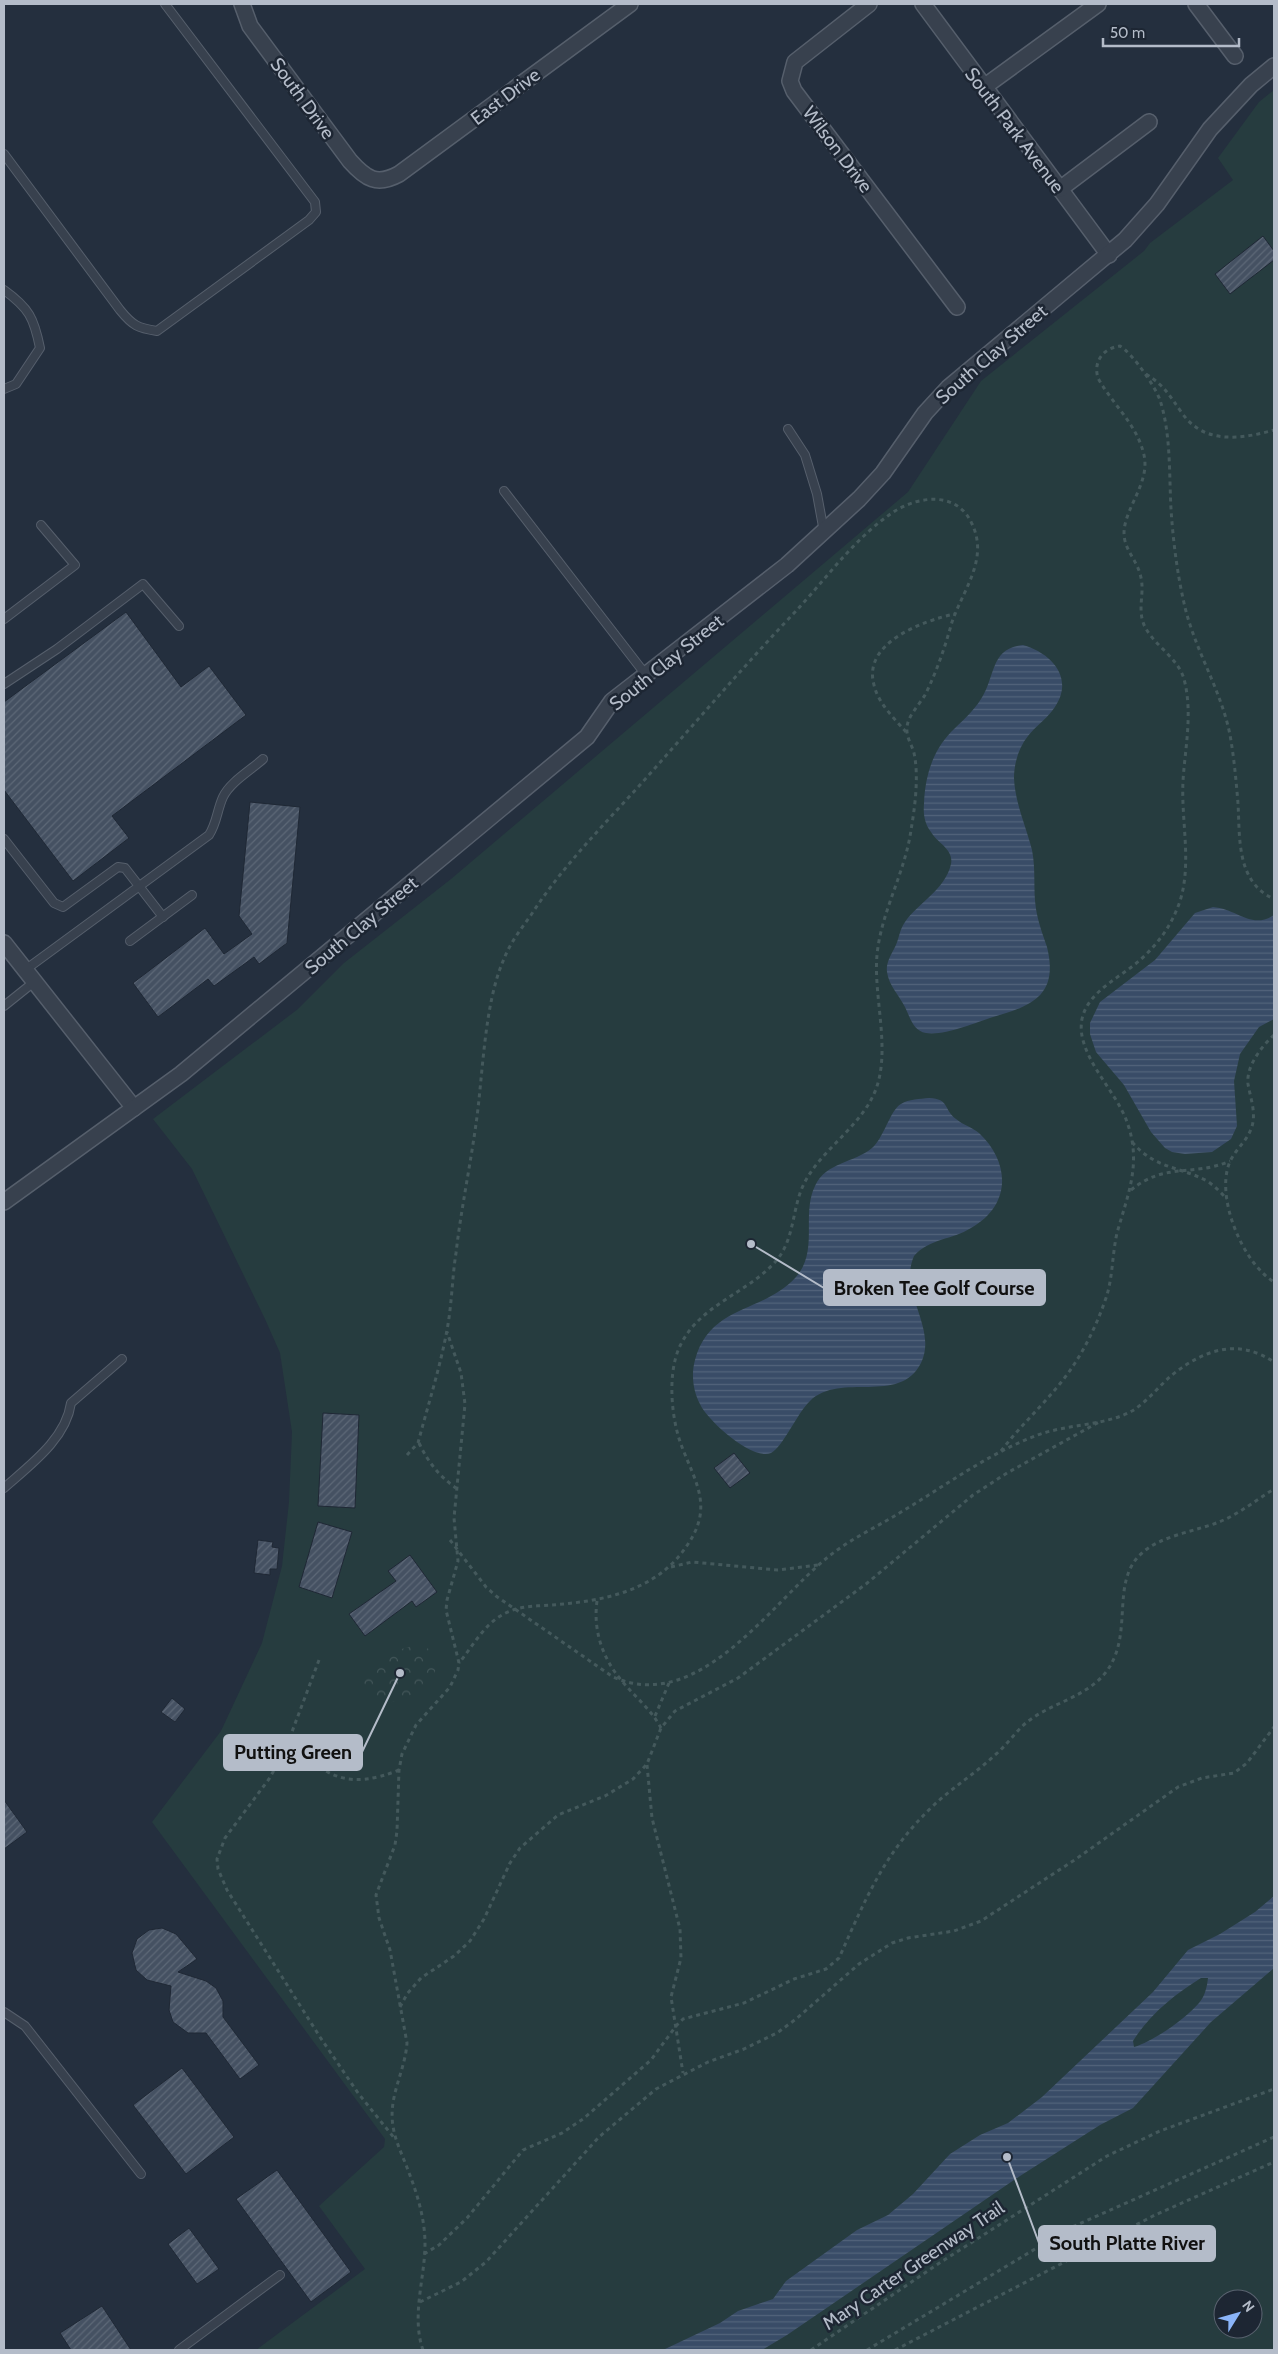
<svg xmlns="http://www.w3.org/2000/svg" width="1278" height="2354" font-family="Cabin,sans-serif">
  <defs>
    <pattern id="park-crowns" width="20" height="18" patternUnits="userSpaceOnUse" patternTransform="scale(1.25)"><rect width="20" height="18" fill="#263c3f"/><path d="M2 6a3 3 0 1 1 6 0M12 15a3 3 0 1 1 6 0" fill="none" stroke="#435659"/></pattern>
    <pattern id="water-rules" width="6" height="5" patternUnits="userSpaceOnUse" patternTransform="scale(1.25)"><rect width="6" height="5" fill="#394c67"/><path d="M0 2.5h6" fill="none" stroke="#53647b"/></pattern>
    <pattern id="building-hatch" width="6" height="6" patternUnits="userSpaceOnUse" patternTransform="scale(1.25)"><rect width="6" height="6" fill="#455162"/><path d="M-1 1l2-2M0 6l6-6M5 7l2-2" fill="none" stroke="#5d6877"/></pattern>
  </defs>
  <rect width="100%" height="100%" fill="#242f3e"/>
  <path fill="#263c3f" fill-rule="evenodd" d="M1274 90V2350H256L365 2269 319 2206 384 2147 385 2139 152 1822 221 1731 262 1643 282 1566 289 1502 292 1432 280 1353 265 1319 192 1169 153 1119 298 1009 344 963 451 879 908 492 981 381 1144 251 1150 243 1233 180 1218 158 1259 102ZM1223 2299H1253V2329H1223Z"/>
  <path fill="url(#park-crowns)" d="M417 1645C437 1647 442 1667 429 1682 421 1690 407 1698 396 1701 378 1707 357 1690 366 1670 373 1657 403 1648 417 1645Z"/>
  <g fill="url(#water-rules)" fill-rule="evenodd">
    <path d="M1023 645C1054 654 1076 681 1052 711 1045 720 1035 727 1028 736 1019 747 1014 763 1014 778 1015 803 1026 826 1032 850 1036 870 1033 889 1036 909 1038 922 1043 935 1047 947 1059 995 1032 1006 993 1017 975 1023 943 1036 926 1033 913 1031 910 1017 905 1007 899 995 889 986 887 972 886 963 890 957 894 949 899 941 899 930 905 922 919 902 945 890 951 864 954 849 937 843 931 832 925 824 923 815 924 804 925 777 932 752 951 732 962 721 973 712 981 699 996 676 990 648 1023 645Z"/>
    <path d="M1213 907C1238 909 1251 930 1274 915V1019L1259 1027 1240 1054 1234 1081 1237 1126 1231 1139 1212 1152 1185 1154 1172 1152 1165 1148 1151 1132 1124 1085 1096 1052 1090 1034V1023L1100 1002 1155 960 1195 913Z"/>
    <path d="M929 1098C950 1099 943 1109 956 1119 963 1125 972 1127 979 1133 1011 1163 1011 1206 971 1228 952 1240 930 1238 914 1256 898 1292 938 1328 921 1363 899 1406 841 1371 810 1401 797 1413 783 1447 771 1453 752 1461 707 1420 700 1404 693 1391 691 1374 695 1360 710 1304 764 1313 796 1277 819 1251 801 1215 815 1186 826 1162 854 1163 872 1148 884 1138 890 1110 901 1104 909 1099 920 1099 929 1098Z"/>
    <path d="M1274 1896V1968L1211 2022 1133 2108 1100 2125 1020 2176 787 2335 762 2350H663L720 2323 738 2311 773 2299 786 2281 857 2230 888 2215 913 2194 950 2154 980 2135 1008 2123 1042 2097 1153 1992 1188 1950 1220 1934 1255 1912ZM1201 1978H1208C1207 1987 1205 1996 1199 2003 1185 2019 1154 2041 1134 2047L1133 2041C1149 2015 1175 1994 1201 1978Z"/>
  </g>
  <g fill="url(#building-hatch)" stroke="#1f2835">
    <path d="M1263 236 1274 251V260L1230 294 1215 274Z"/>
    <path d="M126 612 181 687 209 666 246 715 112 816 129 838 73 881 4 790V702Z"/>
    <path d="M250 802 300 807 287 943 259 964 254 957 214 986 208 979 158 1017 133 983 205 928 224 954 252 934 239 916Z"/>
    <path d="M323 1413 359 1415 355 1508 318 1506Z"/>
    <path d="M734 1453 750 1473 730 1488 714 1468Z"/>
    <path d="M318 1522 352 1532 332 1598 299 1587Z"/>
    <path d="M258 1540 273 1542 272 1547 279 1548 277 1569H270V1575L254 1573Z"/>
    <path d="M410 1555 437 1592 416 1607 412 1601 365 1636 349 1614 396 1581 388 1571Z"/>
    <path d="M172 1698 185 1709 175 1722 161 1712Z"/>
    <path d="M4 1800 27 1832 4 1849Z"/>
    <path d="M162 1928 176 1934 197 1959 178 1972 206 1981 216 1988 223 2001V2017L259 2065 240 2079 206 2033H188L173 2022 169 2010 171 1986 147 1980 136 1970 132 1953 137 1939 149 1930Z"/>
    <path d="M182 2068 234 2137 186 2174 133 2105Z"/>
    <path d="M277 2170 351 2272 311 2302 236 2199Z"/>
    <path d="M189 2228 219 2269 197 2284 168 2244Z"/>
    <path d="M102 2306 131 2350H71L60 2333Z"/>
  </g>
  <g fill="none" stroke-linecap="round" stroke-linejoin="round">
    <defs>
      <g id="service">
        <path d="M4 154 120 310C133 326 138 328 157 331L309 220 316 212 315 202 165 4"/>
        <path d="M4 290C29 308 34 318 40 348L16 384 4 389"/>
        <path d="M788 429 805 455 817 494 824 532"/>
        <path d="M504 491 646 675"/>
        <path d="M4 619 75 565 41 525"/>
        <path d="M4 684 57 649 143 584 179 626"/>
        <path d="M4 839 54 903 63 907 118 867 125 868 163 917"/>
        <path d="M130 941 192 895"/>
        <path d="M25 970 209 835C217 823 217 810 223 797 230 782 251 770 263 759"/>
        <path d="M4 1006 34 982"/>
        <path d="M4 1488C30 1465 66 1439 71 1403L122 1359"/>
        <path d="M4 2012 25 2026 141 2174"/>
        <path d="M179 2350 280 2275"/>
      </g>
      <g id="minor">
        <path d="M242 4 250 26 350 161C366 179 377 186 399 174L630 4"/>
        <path d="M869 4 795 62 790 81 794 91 957 307"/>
        <path d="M923 4 1109 255"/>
        <path d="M1196 4 1235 56"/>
        <path d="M984 87 1098 4"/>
        <path d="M1060 189 1149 122"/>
        <path d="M4 943 134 1108"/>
        <path d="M4 1202 181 1074 587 737 612 701 787 565 859 499 883 473 925 413 948 388 1125 240 1157 204 1210 129 1251 85 1274 66"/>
      </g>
    </defs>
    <use href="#service" stroke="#565f6c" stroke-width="10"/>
    <use href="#minor" stroke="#565f6c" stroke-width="18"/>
    <g stroke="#44595c" stroke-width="3" stroke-dasharray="4 4" stroke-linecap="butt">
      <path d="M1146 374C1165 386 1169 395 1182 413 1204 445 1242 439 1274 430"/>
      <path d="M906 732C894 718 878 703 874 685 862 642 924 621 954 614"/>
      <path d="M1274 1035C1262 1046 1246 1066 1248 1084 1250 1096 1255 1109 1253 1122 1250 1140 1235 1148 1229 1164 1216 1199 1243 1263 1274 1282"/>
      <path d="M1132 1142C1155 1169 1179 1166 1207 1181 1215 1186 1221 1193 1227 1199"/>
      <path d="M1131 1190C1165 1162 1193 1177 1230 1161"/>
      <path d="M419 1443C428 1462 439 1476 456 1488"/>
      <path d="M1001 1451C1017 1430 1036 1412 1053 1392 1077 1365 1094 1333 1106 1298 1113 1277 1112 1255 1117 1233 1128 1194 1142 1163 1127 1122 1116 1090 1075 1054 1082 1019 1088 991 1120 978 1140 960 1158 944 1172 925 1180 901 1192 863 1181 821 1183 781 1185 748 1193 713 1184 679 1178 658 1155 646 1145 627 1136 609 1146 592 1140 574 1137 562 1128 553 1125 541 1118 514 1151 486 1144 455 1137 424 1112 404 1098 378 1093 362 1103 348 1120 346 1132 353 1155 386 1160 400 1171 434 1169 473 1171 509 1173 540 1177 572 1184 603 1194 649 1221 689 1230 735 1234 757 1236 780 1238 803 1240 838 1236 882 1274 899"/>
      <path d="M407 1455 418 1443C428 1405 440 1368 447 1330 452 1304 452 1278 456 1253 461 1210 470 1167 476 1124 483 1076 484 1003 504 959 510 943 521 929 531 915 562 867 601 828 639 786 691 728 741 669 795 612 826 579 856 536 895 511 921 495 958 492 972 524 989 559 963 590 952 622 945 647 937 671 925 695 919 705 907 717 907 728 906 737 912 745 914 753 919 776 915 807 911 830 905 873 881 912 877 955 873 999 893 1055 873 1096 856 1131 817 1153 802 1188 792 1212 794 1240 776 1261 747 1294 700 1304 680 1346 667 1373 671 1419 682 1447 696 1483 713 1507 688 1544 658 1591 604 1601 552 1605 535 1606 517 1606 502 1615 484 1625 472 1647 459 1663"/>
      <path d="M450 1540 486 1587 496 1596 613 1677C699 1715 771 1603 828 1557 850 1539 877 1527 901 1512 945 1486 986 1455 1035 1436 1065 1424 1105 1426 1132 1411 1147 1402 1159 1386 1172 1375 1205 1349 1238 1338 1274 1362"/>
      <path d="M671 1567 692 1562 778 1570 818 1565"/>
      <path d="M597 1601C593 1630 602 1657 621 1680 635 1697 650 1708 661 1728"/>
      <path d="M319 1660 284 1753 269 1779 225 1838 217 1859 218 1869 227 1890 320 2037 358 2093 395 2139"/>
      <path d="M655 1716 669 1683"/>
      <path d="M290 1740C325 1778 349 1790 399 1770"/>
      <path d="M647 1765 652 1818 680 1929 681 1958 671 1997 683 2073"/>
      <path d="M400 2007 407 1994 421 1978 454 1956 470 1941 484 1919 510 1863 520 1848 558 1815 605 1796 633 1779 647 1764 661 1728 675 1711 738 1678 866 1584 973 1495 1007 1473 1099 1422"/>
      <path d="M424 2254 439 2245 467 2218 523 2150 562 2133 583 2119 651 2060 676 2026 683 2019 744 2003 794 1979 826 1969 839 1958C866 1898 885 1851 934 1805 953 1787 976 1773 995 1755 1007 1745 1015 1732 1027 1722 1051 1703 1087 1697 1106 1672 1135 1634 1109 1582 1142 1553 1160 1536 1196 1531 1219 1522 1239 1514 1256 1500 1274 1489"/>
      <path d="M420 2302 461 2282 486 2262 599 2137 656 2089 708 2062 744 2049 777 2033 796 2019 859 1964 892 1943 908 1938 954 1931 981 1921 1076 1859 1178 1787 1202 1778 1234 1773 1247 1763 1274 1727"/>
      <path d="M423 2350C411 2316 425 2278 425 2244 425 2217 416 2190 406 2165 401 2152 395 2140 393 2126 388 2096 405 2072 407 2043L390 1950 379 1918 376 1895 395 1845 397 1831 399 1770 402 1754 416 1725 450 1687 458 1670 459 1663 446 1610 447 1600 458 1561 454 1518 465 1404 461 1373 447 1332"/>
      <path d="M811 2350 941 2262 1107 2156 1160 2131 1274 2089"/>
      <path d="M867 2350 1070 2228 1274 2137"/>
      <path d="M895 2350 1155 2215 1274 2162"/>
    </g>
    <use href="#service" stroke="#38414e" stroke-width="8"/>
    <use href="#minor" stroke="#38414e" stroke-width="15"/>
  </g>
  <g text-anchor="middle" stroke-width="5" stroke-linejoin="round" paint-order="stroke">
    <g font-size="19" fill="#b4bcc9" stroke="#1d2633">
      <text transform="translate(505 96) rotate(-37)" y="7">East Drive</text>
      <text transform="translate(303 98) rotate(54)" y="7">South Drive</text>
      <text transform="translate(1015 130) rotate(53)" y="7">South Park Avenue</text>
      <text transform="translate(838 149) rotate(53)" y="7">Wilson Drive</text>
      <text transform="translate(991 354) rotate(-41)" y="7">South Clay Street</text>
      <text transform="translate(666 662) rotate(-39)" y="7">South Clay Street</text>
      <text transform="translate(361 925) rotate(-40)" y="7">South Clay Street</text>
      <text transform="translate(913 2265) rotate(-34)" y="7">Mary Carter Greenway Trail</text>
    </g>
  </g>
  <path fill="none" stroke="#b4bcc9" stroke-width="2" d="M751 1244L824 1288M400 1673L362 1752M1007 2157L1039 2243"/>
  <g fill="#b4bcc9" stroke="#1d2633" stroke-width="2">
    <circle cx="751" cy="1244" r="5"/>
    <circle cx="400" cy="1673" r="5"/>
    <circle cx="1007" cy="2157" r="5"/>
  </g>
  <g fill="#b4bcc9" stroke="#b4bcc9" stroke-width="2">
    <rect x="824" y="1270" width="221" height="35" rx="5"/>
    <rect x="224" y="1735" width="138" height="35" rx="5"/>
    <rect x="1039" y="2226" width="176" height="35" rx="5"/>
  </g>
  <g font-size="20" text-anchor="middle" font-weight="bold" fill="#111">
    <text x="934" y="1295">Broken Tee Golf Course</text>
    <text x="293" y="1759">Putting Green</text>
    <text x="1127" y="2250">South Platte River</text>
  </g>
  <rect width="1278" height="2354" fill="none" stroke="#b4bcc9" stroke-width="10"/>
  <g transform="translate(1238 2314) rotate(53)"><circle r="24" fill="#1d2633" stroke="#59626f"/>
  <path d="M0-4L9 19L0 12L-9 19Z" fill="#8ab4f8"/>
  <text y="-8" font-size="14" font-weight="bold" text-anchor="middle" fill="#b4bcc9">N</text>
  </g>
  <path d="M1103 38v8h136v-8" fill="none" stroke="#b4bcc9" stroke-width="2.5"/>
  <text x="1110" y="38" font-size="15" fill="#b4bcc9" stroke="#1d2633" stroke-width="4" paint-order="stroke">50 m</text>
</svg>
